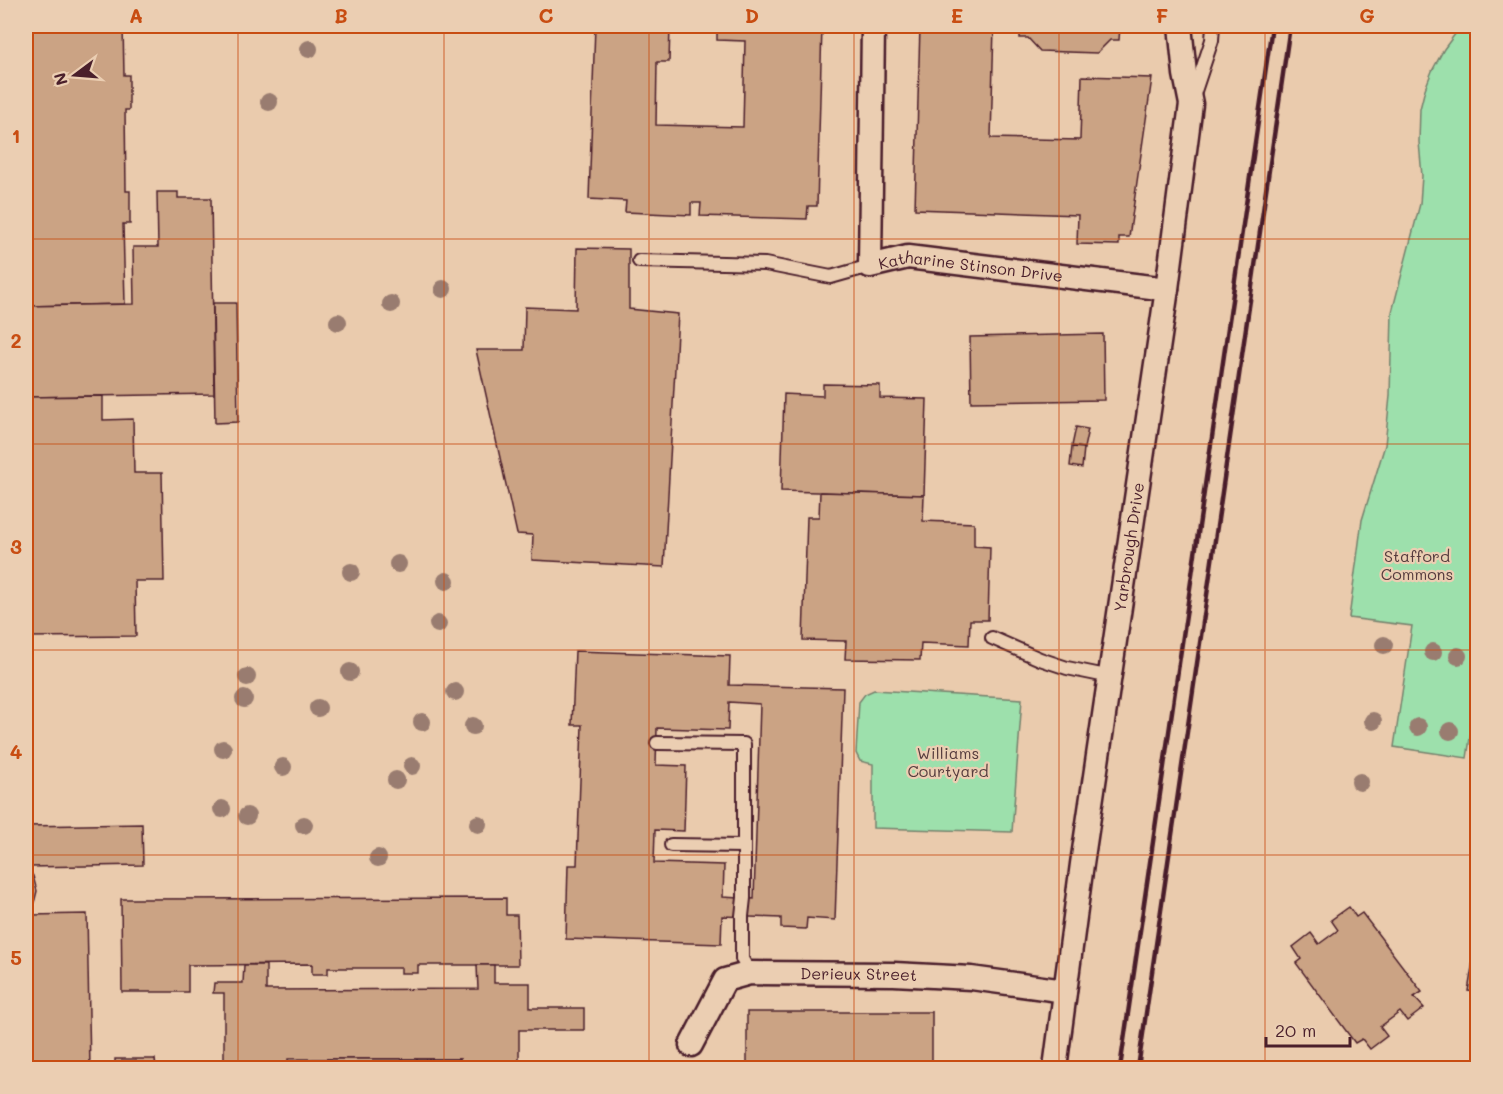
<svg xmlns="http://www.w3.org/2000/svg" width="1503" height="1094" font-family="Mali,sans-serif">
  <rect width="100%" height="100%" fill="#eacbad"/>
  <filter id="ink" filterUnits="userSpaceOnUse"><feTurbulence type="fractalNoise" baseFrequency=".0167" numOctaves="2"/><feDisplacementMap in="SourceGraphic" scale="12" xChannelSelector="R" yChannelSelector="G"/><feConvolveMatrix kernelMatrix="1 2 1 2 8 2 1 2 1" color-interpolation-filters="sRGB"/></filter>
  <g filter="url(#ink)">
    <g fill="#9de0ac" stroke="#74806c" stroke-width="1.5">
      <path d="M1461 26H1478V685L1467 758 1394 747 1412 626 1349 618 1362 520 1385 445 1390 396 1392 312 1420 204 1422 176 1419 142 1420 109 1425 89 1432 71 1444 49Z"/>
      <path d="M874 690 1022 699 1012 832 873 828V764L860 761 856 753 859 702 865 694Z"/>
    </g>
    <g fill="#cba384" stroke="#4a1f2b" stroke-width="1.5" fill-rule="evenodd">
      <path d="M26 26H123L124 75H129V110H125L126 191H130V224H123L125 304 26 306Z"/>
      <path d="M595 26H670L669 62H657L656 125 743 127 745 41 717 40V26H691H822L817 206H808L807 219 700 216 701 203H691V215L625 212 626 201 589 199Z"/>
      <path d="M920 26H994L991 138 1080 140 1082 76 1152 78 1129 237H1119V245L1077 244 1078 215 915 209Z"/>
      <path d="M1020 26H1120L1119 40H1110L1097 53 1040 51 1028 38H1020Z"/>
      <path d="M157 192H178V198H211L214 394 26 397V306L134 304 133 247H158Z"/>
      <path d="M577 248 629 249V309L678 314 664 567 532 560 533 535 517 534 476 350H524L525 307 576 309Z"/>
      <path d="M213 303H236L238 422 215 423Z"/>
      <path d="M1103 334 1104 400 971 402 970 337Z"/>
      <path d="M823 384 880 385V398L927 399 924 495 781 491 784 394 823 396Z"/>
      <path d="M103 396V420L133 419 134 473H162L164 581H135L136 636 26 637V397Z"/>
      <path d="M1076 427 1088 429 1084 448 1072 446Z"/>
      <path d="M1072 447 1084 448 1082 468 1070 466Z"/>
      <path d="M820 492 924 495 923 521 974 523V546L990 547 988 620H970L969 645 921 643 920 660 845 659 846 641 803 640 807 517H819Z"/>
      <path d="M575 651 730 656 729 685 843 688 835 920 807 918 806 929 781 928V918L722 916 721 944 566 939 568 865H577L582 725H572ZM729 702 760 704 754 899 723 897 724 865 654 863 655 830 684 831 686 766 656 765 657 728 728 730Z"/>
      <path d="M142 824 143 865 29 867V873H31L33 876 37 891 33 907 32 910H29L30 915 87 914 90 1068H26V826Z"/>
      <path d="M506 898V915H517L518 965H418V973H401V968H328V974H312V964L188 965V992H122L121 899Z"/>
      <path d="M1349 907 1356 917 1362 913 1422 992 1414 997 1424 1008 1407 1021 1400 1012 1380 1027 1387 1036 1370 1049 1362 1039 1355 1043 1296 963 1301 959 1293 947 1311 933 1319 944 1338 930 1331 920Z"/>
      <path d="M1474 955H1478V992L1468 991Z"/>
      <path d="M244 965H266V990L478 989 477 965H494V983H530V1008H584V1030H519V1068H460V1059H288V1068H224V993H213L214 983H243Z"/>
      <rect x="747" y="1012" width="185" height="56"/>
      <path d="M115 1059H155L156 1068H115Z"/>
      <rect x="313" y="1059" width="147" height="9"/>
    </g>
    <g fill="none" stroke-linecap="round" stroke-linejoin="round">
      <defs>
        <g id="lane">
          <path d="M1193 97 1212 40 1213 26"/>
          <path d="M639 261 765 264 831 277 870 266"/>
          <path d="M992 638 1040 659 1067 668 1111 677"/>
          <path d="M657 743 744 744V898L742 916V959L750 973"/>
          <path d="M671 845 743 846"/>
        </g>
        <g id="street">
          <path id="s1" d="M873 26 870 266 908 257 1167 289"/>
          <path id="s2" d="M691 1045 725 980 750 973 894 974 971 978 1065 991"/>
          <path id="s3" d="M1055 1068 1082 864 1167 289 1191 104 1185 74 1180 26"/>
        </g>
      </defs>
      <use href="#lane" stroke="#4a1f2b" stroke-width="16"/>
      <use href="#street" stroke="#4a1f2b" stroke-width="27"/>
      <use href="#lane" stroke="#ebceb2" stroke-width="12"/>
      <use href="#street" stroke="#ebceb2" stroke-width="22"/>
      <g stroke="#4a1f2b" stroke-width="4.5">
        <path d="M1120 1068 1272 26"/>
        <path d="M1138 1068 1290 26"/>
      </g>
    </g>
    <g fill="#997c70">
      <circle cx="309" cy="49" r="9"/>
      <circle cx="269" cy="102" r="9"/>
      <circle cx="443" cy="289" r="9"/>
      <circle cx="391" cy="304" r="9"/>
      <circle cx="338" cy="322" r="9"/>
      <circle cx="398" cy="564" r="9"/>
      <circle cx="351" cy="572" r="9"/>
      <circle cx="446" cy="581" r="9"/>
      <circle cx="438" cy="624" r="9"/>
      <circle cx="1384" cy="645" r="9"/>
      <circle cx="1433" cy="652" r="9"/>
      <circle cx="1458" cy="656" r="9"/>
      <circle cx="350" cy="672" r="9"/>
      <circle cx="247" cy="677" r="9"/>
      <circle cx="455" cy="692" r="9"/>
      <circle cx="244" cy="699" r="9"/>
      <circle cx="318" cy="708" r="9"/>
      <circle cx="1373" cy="721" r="9"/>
      <circle cx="422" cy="722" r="9"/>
      <circle cx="473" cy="726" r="9"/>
      <circle cx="1418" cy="727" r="9"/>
      <circle cx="1450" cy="731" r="9"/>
      <circle cx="223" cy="749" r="9"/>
      <circle cx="412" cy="766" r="9"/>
      <circle cx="283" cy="767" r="9"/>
      <circle cx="396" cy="780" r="9"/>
      <circle cx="1360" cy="782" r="9"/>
      <circle cx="222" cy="809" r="9"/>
      <circle cx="247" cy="816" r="9"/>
      <circle cx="478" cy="824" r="9"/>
      <circle cx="304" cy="825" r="9"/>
      <circle cx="378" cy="858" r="9"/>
    </g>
  </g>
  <path fill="none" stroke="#c84d12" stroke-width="1.5" stroke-opacity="0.55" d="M238 26V1068M444 26V1068M649 26V1068M854 26V1068M1059 26V1068M1265 26V1068M26 239H1478M26 444H1478M26 650H1478M26 855H1478"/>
  <g text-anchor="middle" stroke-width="4.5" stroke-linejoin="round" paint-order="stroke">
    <g font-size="16" fill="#4a1f2b" stroke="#ebceb2">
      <text dy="6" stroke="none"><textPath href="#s1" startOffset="342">Katharine Stinson Drive</textPath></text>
      <text dy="6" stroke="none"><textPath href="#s3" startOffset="526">Yarbrough Drive</textPath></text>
      <text dy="6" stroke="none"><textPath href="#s2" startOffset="208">Derieux Street</textPath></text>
    </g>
    <g font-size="16" fill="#563c3e" stroke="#ebceb2">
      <text x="1417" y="562">Stafford<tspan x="1417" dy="18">Commons</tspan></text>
      <text x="948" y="759">Williams<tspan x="948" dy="18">Courtyard</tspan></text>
    </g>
  </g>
  <rect width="1503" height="1094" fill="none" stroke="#ebceb2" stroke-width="66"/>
  <g transform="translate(75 75) rotate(254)" stroke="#ebceb2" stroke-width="4.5" paint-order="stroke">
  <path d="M0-4.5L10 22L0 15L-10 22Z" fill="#4a1f2b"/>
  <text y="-9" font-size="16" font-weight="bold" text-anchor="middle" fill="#4a1f2b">N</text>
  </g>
  <path d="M1266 1037v9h84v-9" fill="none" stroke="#4a1f2b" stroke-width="3"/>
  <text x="1275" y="1037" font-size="18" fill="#4a1f2b" stroke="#ebceb2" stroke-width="4.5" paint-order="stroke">20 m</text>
  <rect x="33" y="33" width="1437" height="1028" fill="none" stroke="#c84d12" stroke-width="2"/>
  <g font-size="20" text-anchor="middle" font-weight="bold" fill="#c84d12">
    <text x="136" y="23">A</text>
    <text x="341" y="23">B</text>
    <text x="546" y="23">C</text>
    <text x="752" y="23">D</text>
    <text x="957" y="23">E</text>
    <text x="1162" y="23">F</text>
    <text x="1367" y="23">G</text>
    <text x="16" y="143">1</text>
    <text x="16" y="348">2</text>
    <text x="16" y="554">3</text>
    <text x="16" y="759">4</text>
    <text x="16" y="965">5</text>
  </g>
</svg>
